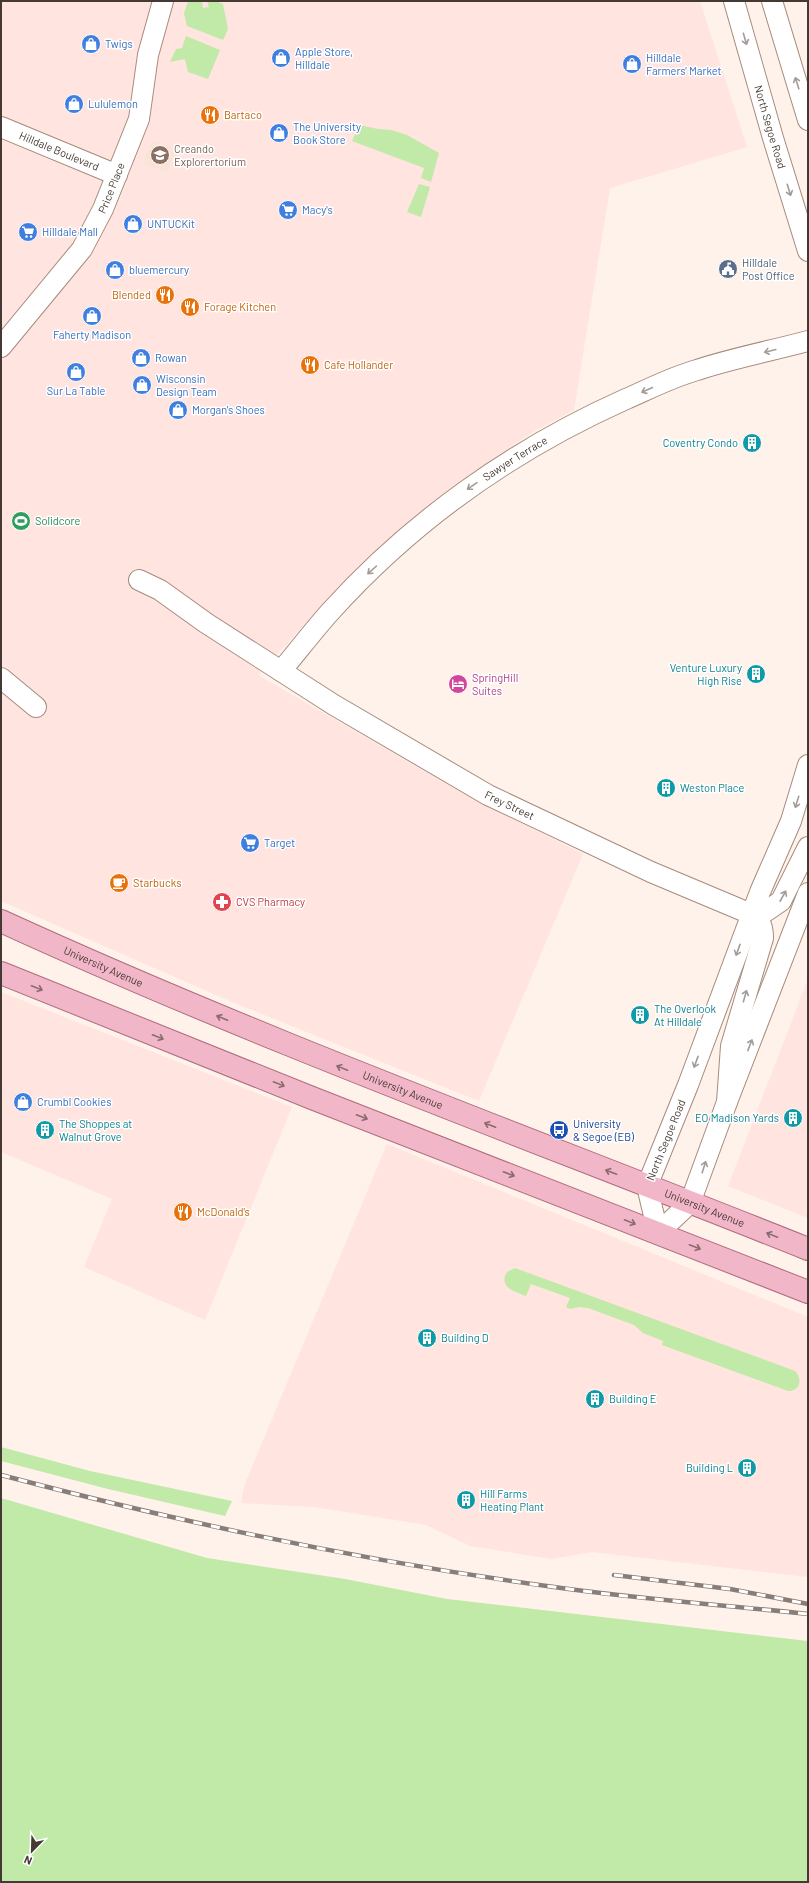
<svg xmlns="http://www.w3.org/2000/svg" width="809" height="1883" font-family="Barlow,sans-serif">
  <rect width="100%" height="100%" fill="#fef2eb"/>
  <g fill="#ffe4e0">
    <path d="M1 1H700L747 147 610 188 574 410 535 431 504 451 448 490 411 520 348 578 258 675 460 792 583 854 479 1101 232 1002 1 901Z"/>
    <path d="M808 979V1218L728 1186Z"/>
    <path d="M1 992 292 1107 205 1320 84 1267 112 1199 1 1152Z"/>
    <path d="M387 1144 808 1317V1577L592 1552 552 1559 470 1546 426 1525 315 1507 241 1503 244 1486Z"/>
  </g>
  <path fill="#fae3d7" d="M152 140 176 149 167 172 146 165 147 160 144 161Z"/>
  <g fill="#c1e9a8">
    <path d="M202 1 203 8 209 7 207 1H215L223 4 228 29 223 40 187 26 184 13 188 2Z"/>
    <path d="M186 36 220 50 208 79 188 72 185 59 170 62 176 49 182 48Z"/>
    <path d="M359 125 378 129 391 130 407 135 439 153 431 182 421 178 424 168 352 141Z"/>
    <path d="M419 184 430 187 421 217 407 212Z"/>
    <path d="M515 1268 795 1371C803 1379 800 1391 788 1391L662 1345 663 1341 643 1333 634 1325 588 1308 579 1307 570 1309 566 1307 570 1298 531 1284 526 1296C515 1292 498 1287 507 1272Z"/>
    <path d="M1 1447 90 1471 232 1501 225 1516 108 1489 1 1461Z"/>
    <path d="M1 1498 207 1558 345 1579 447 1599 808 1641V1882H1Z"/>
  </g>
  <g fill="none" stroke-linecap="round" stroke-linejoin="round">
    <defs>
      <g id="minor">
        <path id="s1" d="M734 1 773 138 808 251"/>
        <path d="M772 1 808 120"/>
        <path id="s2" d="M1 127 117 175"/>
        <path id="s3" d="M1 347 82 249 103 209 139 119 148 55 163 1"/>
        <path id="s4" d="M139 580 160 590 206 623 334 705 488 795 651 872 751 914C761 921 763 927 763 938L731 1046 727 1102"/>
        <path id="s5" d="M281 671C297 652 313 631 330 612 412 521 514 449 626 399 649 389 672 377 697 370 733 358 771 351 808 341"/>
        <path d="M1 678 36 707"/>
        <path d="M808 765 791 821 760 892 688 1085 647 1186 658 1233 690 1203 727 1102 808 893"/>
        <path d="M751 914 765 912 781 901 808 847"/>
      </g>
      <g id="major">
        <path id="s6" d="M1 921C265 1042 538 1141 808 1249"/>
        <path d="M1 973 312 1098 808 1292"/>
      </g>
    </defs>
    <use href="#minor" stroke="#a78b7c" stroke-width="22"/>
    <use href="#major" stroke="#ae6b7c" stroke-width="24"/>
    <use href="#minor" stroke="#fff" stroke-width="20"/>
    <use href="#major" stroke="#f1b6c8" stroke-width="22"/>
    <defs>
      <g id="rail">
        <path d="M1 1475C183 1523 368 1562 554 1587 638 1599 723 1605 808 1614"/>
        <path d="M614 1575 730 1589 808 1604"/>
      </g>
    </defs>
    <use href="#rail" stroke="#897d77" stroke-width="4.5"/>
    <use href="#rail" stroke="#fff" stroke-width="3" stroke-dasharray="9" stroke-linecap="butt"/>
  </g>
  <defs><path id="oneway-shaft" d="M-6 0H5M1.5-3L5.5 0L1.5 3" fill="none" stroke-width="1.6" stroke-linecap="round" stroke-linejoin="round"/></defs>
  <g stroke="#a29c99">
    <use href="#oneway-shaft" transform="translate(745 39) rotate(74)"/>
    <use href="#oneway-shaft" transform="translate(797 83) rotate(-108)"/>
    <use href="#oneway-shaft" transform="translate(789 190) rotate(73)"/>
    <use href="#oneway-shaft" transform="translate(770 351) rotate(166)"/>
    <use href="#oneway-shaft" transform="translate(647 390) rotate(156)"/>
    <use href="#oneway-shaft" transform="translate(472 486) rotate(145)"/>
    <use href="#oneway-shaft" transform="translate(372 570) rotate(138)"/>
    <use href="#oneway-shaft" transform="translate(797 802) rotate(107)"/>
    <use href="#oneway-shaft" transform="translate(783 896) rotate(-61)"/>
    <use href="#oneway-shaft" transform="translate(738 950) rotate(110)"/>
    <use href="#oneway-shaft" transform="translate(745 996) rotate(-74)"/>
    <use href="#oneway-shaft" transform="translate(750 1045) rotate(-69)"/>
    <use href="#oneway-shaft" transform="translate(696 1062) rotate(110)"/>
    <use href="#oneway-shaft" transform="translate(704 1167) rotate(-72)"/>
  </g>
  <g stroke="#8a6b6f">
    <use href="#oneway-shaft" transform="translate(37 988) rotate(22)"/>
    <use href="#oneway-shaft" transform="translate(222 1018) rotate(-157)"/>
    <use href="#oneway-shaft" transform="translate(158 1037) rotate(22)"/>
    <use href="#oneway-shaft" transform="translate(342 1068) rotate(-158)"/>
    <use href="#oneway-shaft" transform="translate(279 1084) rotate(22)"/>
    <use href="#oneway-shaft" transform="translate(362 1117) rotate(21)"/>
    <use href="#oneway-shaft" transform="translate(490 1125) rotate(-159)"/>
    <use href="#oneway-shaft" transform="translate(611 1172) rotate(-159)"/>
    <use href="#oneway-shaft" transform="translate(509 1174) rotate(21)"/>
    <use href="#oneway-shaft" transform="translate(630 1222) rotate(22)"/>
    <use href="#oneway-shaft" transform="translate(772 1235) rotate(-158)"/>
    <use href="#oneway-shaft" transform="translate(695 1247) rotate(21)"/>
  </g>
  <defs>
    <symbol id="shop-disc" viewBox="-11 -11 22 22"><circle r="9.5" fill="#3f7fe0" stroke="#fff"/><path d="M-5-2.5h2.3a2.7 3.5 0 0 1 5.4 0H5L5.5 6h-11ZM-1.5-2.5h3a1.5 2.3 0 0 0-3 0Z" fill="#fff"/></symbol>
    <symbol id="restaurant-disc" viewBox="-11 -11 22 22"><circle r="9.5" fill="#e8710a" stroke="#fff"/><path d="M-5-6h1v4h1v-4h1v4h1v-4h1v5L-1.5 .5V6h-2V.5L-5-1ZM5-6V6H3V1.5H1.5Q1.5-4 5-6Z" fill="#fff"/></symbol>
    <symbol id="school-disc" viewBox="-11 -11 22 22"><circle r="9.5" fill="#8d6e63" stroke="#fff"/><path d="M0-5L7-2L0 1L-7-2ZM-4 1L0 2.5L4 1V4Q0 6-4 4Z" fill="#fff"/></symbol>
    <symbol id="supermarket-disc" viewBox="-11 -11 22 22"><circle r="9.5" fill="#3f7fe0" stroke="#fff"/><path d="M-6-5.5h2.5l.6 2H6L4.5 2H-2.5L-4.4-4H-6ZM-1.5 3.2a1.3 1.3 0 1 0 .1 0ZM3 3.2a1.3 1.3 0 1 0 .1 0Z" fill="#fff"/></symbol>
    <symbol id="civic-disc" viewBox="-11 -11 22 22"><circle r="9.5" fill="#5c6f8a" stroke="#fff"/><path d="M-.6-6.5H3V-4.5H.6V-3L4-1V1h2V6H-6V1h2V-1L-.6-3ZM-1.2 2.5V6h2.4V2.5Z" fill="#fff"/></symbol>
    <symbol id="building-disc" viewBox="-11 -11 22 22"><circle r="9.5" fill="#0f9aa8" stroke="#fff"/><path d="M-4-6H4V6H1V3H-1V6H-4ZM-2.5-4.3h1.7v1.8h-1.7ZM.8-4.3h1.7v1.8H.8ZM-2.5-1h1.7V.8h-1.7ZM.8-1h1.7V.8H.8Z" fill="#fff"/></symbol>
    <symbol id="stadium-disc" viewBox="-11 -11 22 22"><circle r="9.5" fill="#2e9e5b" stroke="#fff"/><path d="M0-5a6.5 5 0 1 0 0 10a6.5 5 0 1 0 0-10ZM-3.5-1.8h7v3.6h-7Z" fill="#fff"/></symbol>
    <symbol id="hotel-disc" viewBox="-11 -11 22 22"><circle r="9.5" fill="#d1479c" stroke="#fff"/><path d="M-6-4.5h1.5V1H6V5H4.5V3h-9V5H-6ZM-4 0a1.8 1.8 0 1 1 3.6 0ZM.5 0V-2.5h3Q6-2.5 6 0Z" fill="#fff"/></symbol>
    <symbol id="cafe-disc" viewBox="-11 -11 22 22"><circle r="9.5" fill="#e8710a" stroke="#fff"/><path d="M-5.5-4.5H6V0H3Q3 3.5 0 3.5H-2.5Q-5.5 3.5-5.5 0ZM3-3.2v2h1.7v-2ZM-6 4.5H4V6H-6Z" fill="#fff"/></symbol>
    <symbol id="pharmacy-disc" viewBox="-11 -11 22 22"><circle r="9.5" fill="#e0444e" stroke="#fff"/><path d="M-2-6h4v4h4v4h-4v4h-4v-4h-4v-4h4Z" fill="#fff"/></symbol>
    <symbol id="bus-disc" viewBox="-11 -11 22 22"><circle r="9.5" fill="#1a4fb4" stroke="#fff"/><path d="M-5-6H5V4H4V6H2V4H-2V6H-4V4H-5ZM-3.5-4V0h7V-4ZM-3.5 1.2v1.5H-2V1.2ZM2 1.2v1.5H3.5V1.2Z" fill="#fff"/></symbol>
  </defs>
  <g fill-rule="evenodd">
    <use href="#shop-disc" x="80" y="33" width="22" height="22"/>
    <use href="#shop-disc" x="270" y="47" width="22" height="22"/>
    <use href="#shop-disc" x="621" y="53" width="22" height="22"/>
    <use href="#shop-disc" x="63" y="93" width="22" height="22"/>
    <use href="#restaurant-disc" x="199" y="104" width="22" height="22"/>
    <use href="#shop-disc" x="268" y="122" width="22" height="22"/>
    <use href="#school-disc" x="149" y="144" width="22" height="22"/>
    <use href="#supermarket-disc" x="277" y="199" width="22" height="22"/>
    <use href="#shop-disc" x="122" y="213" width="22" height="22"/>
    <use href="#supermarket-disc" x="17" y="221" width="22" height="22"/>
    <use href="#civic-disc" x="717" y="258" width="22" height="22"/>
    <use href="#shop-disc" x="104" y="259" width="22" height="22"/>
    <use href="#restaurant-disc" x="154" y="284" width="22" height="22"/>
    <use href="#restaurant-disc" x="179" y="296" width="22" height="22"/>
    <use href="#shop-disc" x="81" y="305" width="22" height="22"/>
    <use href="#shop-disc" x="130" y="347" width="22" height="22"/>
    <use href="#restaurant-disc" x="299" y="354" width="22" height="22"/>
    <use href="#shop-disc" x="65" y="361" width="22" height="22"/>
    <use href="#shop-disc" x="131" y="374" width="22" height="22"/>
    <use href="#shop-disc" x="167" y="399" width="22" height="22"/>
    <use href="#building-disc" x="741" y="432" width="22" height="22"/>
    <use href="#stadium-disc" x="10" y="510" width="22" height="22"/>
    <use href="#building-disc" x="745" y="663" width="22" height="22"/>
    <use href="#hotel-disc" x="447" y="673" width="22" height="22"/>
    <use href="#building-disc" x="655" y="777" width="22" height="22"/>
    <use href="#supermarket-disc" x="239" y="832" width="22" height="22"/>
    <use href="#cafe-disc" x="108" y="872" width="22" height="22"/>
    <use href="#pharmacy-disc" x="211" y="891" width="22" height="22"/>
    <use href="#building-disc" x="629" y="1004" width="22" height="22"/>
    <use href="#shop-disc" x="12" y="1091" width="22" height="22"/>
    <use href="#building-disc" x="782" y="1107" width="22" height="22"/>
    <use href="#building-disc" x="34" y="1119" width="22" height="22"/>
    <use href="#bus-disc" x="548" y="1119" width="22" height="22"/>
    <use href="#restaurant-disc" x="172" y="1201" width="22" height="22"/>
    <use href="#building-disc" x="416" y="1327" width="22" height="22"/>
    <use href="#building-disc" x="584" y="1388" width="22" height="22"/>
    <use href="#building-disc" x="736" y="1457" width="22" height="22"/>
    <use href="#building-disc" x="455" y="1489" width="22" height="22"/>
  </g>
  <g text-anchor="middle" stroke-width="3" stroke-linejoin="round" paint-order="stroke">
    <g font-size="11" fill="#366cbe" stroke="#fff" text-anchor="start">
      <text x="105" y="48">Twigs</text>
      <text x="295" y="56">Apple Store,<tspan x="295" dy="13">Hilldale</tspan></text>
      <text x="646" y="62">Hilldale<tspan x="646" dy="13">Farmers' Market</tspan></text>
      <text x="88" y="108">Lululemon</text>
      <text x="293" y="131">The University<tspan x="293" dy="13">Book Store</tspan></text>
      <text x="302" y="214">Macy's</text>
      <text x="147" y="228">UNTUCKit</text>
      <text x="42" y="236">Hilldale Mall</text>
      <text x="129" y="274">bluemercury</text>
      <text x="92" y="339" text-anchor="middle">Faherty Madison</text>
      <text x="155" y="362">Rowan</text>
      <text x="156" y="383">Wisconsin<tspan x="156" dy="13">Design Team</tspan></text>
      <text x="76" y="395" text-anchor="middle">Sur La Table</text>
      <text x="192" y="414">Morgan's Shoes</text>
      <text x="264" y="847">Target</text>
      <text x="37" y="1106">Crumbl Cookies</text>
    </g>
    <g font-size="11" fill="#c56008" stroke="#fff" text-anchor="start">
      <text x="224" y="119">Bartaco</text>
      <text x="151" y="299" text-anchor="end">Blended</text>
      <text x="204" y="311">Forage Kitchen</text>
      <text x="324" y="369">Cafe Hollander</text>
      <text x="133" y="887">Starbucks</text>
      <text x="197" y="1216">McDonald's</text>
    </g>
    <g font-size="11" fill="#453933" stroke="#fff">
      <text dy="4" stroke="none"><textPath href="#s1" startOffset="131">North Segoe Road</textPath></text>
      <text dy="4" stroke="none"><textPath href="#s2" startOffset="63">Hilldale Boulevard</textPath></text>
      <text dy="4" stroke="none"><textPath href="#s3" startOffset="195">Price Place</textPath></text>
      <text dy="4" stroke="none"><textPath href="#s5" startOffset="318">Sawyer Terrace</textPath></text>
      <text dy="4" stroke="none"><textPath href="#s4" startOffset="434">Frey Street</textPath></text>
      <text dy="4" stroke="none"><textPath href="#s6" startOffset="112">University Avenue</textPath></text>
      <text dy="4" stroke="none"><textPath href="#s6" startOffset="436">University Avenue</textPath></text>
      <text transform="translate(666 1140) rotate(-68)" y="4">North Segoe Road</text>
      <text dy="4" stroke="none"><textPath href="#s6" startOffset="760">University Avenue</textPath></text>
    </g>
    <g font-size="11" fill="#785e54" stroke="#fff" text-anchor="start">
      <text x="174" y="153">Creando<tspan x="174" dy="13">Explorertorium</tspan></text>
    </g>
    <g font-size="11" fill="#4e5e75" stroke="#fff" text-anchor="start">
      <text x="742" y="267">Hilldale<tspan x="742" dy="13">Post Office</tspan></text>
    </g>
    <g font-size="11" fill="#0d838f" stroke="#fff" text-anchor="start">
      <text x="738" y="447" text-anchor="end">Coventry Condo</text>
      <text x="742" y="672" text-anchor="end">Venture Luxury<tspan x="742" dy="13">High Rise</tspan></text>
      <text x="680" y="792">Weston Place</text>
      <text x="654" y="1013">The Overlook<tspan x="654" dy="13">At Hilldale</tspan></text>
      <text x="779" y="1122" text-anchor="end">EO Madison Yards</text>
      <text x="59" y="1128">The Shoppes at<tspan x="59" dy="13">Walnut Grove</tspan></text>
      <text x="441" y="1342">Building D</text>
      <text x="609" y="1403">Building E</text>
      <text x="733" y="1472" text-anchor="end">Building L</text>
      <text x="480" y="1498">Hill Farms<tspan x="480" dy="13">Heating Plant</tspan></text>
    </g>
    <g font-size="11" fill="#27864d" stroke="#fff" text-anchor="start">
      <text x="35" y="525">Solidcore</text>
    </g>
    <g font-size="11" fill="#b23c85" stroke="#fff" text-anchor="start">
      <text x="472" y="682">SpringHill<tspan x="472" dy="13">Suites</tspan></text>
    </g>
    <g font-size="11" fill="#be3a42" stroke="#fff" text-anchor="start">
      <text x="236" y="906">CVS Pharmacy</text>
    </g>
    <g font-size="11" fill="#164399" stroke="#fff" text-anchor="start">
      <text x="573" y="1128">University<tspan x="573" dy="13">&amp; Segoe (EB)</tspan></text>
    </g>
  </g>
  <rect width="809" height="1883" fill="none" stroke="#453933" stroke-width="4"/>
  <g transform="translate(32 1851) rotate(203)" stroke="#ffffff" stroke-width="3" paint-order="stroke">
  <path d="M0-3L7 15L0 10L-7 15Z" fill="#453933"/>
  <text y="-6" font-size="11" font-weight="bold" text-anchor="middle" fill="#453933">N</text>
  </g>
</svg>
